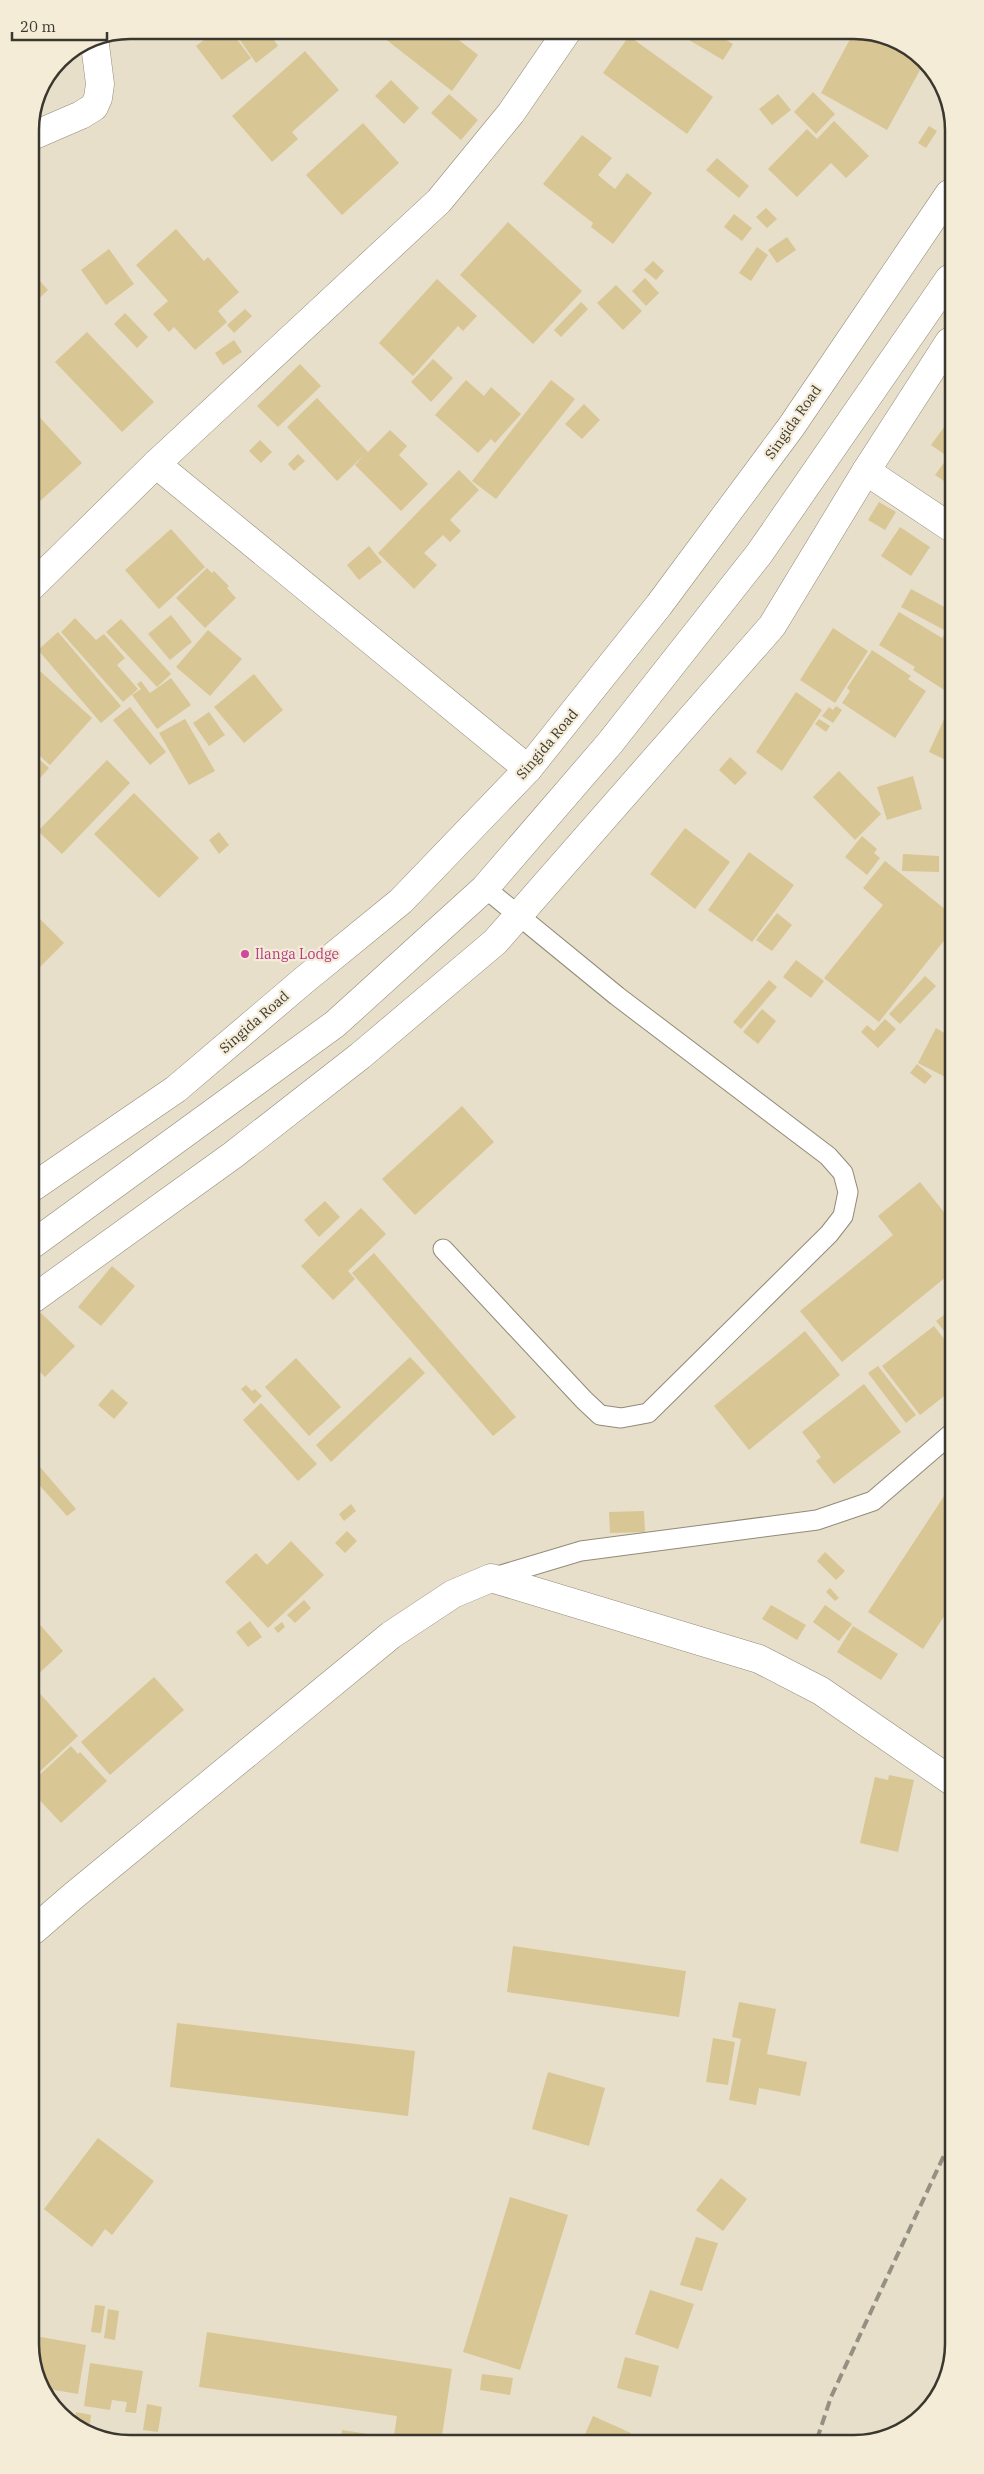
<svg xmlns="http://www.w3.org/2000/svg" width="984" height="2474" font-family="'IBM Plex Serif',serif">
  <rect width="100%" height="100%" fill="#e7dfca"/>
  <g fill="#d9c695">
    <path d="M217 30H230L251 58 222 80 196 46Z"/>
    <path d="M233 30H267L278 46 256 63Z"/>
    <path d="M382 30H446L478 55 452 91 379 34Z"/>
    <path d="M476 30H490L482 37Z"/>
    <path d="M689 30H710L733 44 723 60 684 37Z"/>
    <path d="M730 30H749L745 37Z"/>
    <path d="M855 30H861L915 51 924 63 887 130 821 93Z"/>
    <path d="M629 36 713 97 687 134 603 73Z"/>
    <path d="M305 51 339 90 292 132 298 139 272 162 232 116Z"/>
    <path d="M391 80 419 108 404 124 375 96Z"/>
    <path d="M813 92 835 114 816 134 794 112Z"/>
    <path d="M449 94 478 120 461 140 431 113Z"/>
    <path d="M778 94 791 110 772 125 759 109Z"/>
    <path d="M834 121 869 156 846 178 831 163 797 197 768 169 807 129 817 139Z"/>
    <path d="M363 123 399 163 342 215 306 175Z"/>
    <path d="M929 126 937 131 926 148 918 143Z"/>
    <path d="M582 135 612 158 598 175 615 189 627 173 652 193 613 244 591 227 593 223 543 184Z"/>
    <path d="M717 158 749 186 739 198 706 170Z"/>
    <path d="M766 208 777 219 767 228 756 217Z"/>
    <path d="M734 214 752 228 742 241 724 227Z"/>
    <path d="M508 222 582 291 533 344 460 275Z"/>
    <path d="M176 229 204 261 208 257 239 292 218 311 227 322 195 350 174 327 169 332 153 314 168 301 136 265Z"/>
    <path d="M787 237 796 250 777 263 768 250Z"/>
    <path d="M757 247 768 255 751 281 739 273Z"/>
    <path d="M109 249 134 284 106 305 81 270Z"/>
    <path d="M653 261 664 271 656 280 644 270Z"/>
    <path d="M31 271 48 290 31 306Z"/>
    <path d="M645 278 659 293 646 306 632 291Z"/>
    <path d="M437 279 477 316 463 331 458 326 413 376 379 343Z"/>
    <path d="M616 285 642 311 623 330 597 303Z"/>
    <path d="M581 302 588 309 561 337 554 330Z"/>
    <path d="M245 309 252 316 234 333 227 325Z"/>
    <path d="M125 313 148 337 137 348 114 324Z"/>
    <path d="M87 332 154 402 122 432 55 362Z"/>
    <path d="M234 340 242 352 223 365 215 353Z"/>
    <path d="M433 359 453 378 431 402 411 382Z"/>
    <path d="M300 364 321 386 278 427 257 406Z"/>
    <path d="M466 380 484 396 491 387 521 414 495 443 491 439 478 453 435 415Z"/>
    <path d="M551 380 575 399 496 499 472 481Z"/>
    <path d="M317 398 368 452 390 430 407 446 399 455 428 484 401 511 355 465 364 455 337 481 287 427Z"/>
    <path d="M584 404 600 420 582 439 565 424Z"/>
    <path d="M31 408 82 463 39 502 31 493Z"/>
    <path d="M947 423 950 424V458L931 445Z"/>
    <path d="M260 440 272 452 261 463 249 451Z"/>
    <path d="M298 454 305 461 294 471 288 464Z"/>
    <path d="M946 460 950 463V485L935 475Z"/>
    <path d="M459 470 479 490 450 520 461 531 450 542 443 535 424 553 437 565 414 589 378 553Z"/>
    <path d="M879 502 896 512 885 530 868 520Z"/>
    <path d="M900 527 930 547 911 576 881 556Z"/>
    <path d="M171 529 205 567 159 609 125 570Z"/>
    <path d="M369 546 382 562 359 580 347 565Z"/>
    <path d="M207 568 212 573 214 571 229 586 227 588 236 598 205 628 176 598Z"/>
    <path d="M911 589 950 610 948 632 901 607Z"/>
    <path d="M899 612 942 638 944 635 950 638V659L946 665 950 667 949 693 913 670 915 667 879 645Z"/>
    <path d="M171 615 192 642 170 660 148 634Z"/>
    <path d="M75 618 96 640 104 634 125 658 117 665 138 689 123 702 61 632Z"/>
    <path d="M121 619 171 674 157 687 106 632Z"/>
    <path d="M833 628 868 651 835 703 800 680Z"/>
    <path d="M208 630 242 659 210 696 176 667Z"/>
    <path d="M58 632 121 706 101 723 38 650Z"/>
    <path d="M872 650 911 676 908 679 926 691 895 738 842 703 850 691 847 688Z"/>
    <path d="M31 663 92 718 50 765 32 749Z"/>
    <path d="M254 674 283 710 244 743 214 707Z"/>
    <path d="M171 678 191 705 157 729 132 695 141 689 137 684 141 681 150 693Z"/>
    <path d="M796 692 822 710 782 771 756 752Z"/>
    <path d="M836 706 842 710 833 723 822 716 829 707 833 710Z"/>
    <path d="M950 706V762L929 752Z"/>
    <path d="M130 707 166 752 150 765 113 720Z"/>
    <path d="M209 712 225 735 209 746 193 723Z"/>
    <path d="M185 719 215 771 189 785 159 733Z"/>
    <path d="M819 719 830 726 826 732 815 724Z"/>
    <path d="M32 753 49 768 32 787Z"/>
    <path d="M730 757 747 773 735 785 719 770Z"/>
    <path d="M107 760 130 783 62 854 38 831Z"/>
    <path d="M839 771 881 814 855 840 813 797Z"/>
    <path d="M913 776 922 809 887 820 877 787Z"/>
    <path d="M134 793 199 858 159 898 94 834Z"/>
    <path d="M685 828 730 862 695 909 650 874Z"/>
    <path d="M219 832 229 845 219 854 209 840Z"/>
    <path d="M862 836 877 849 874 853 880 858 867 875 845 857Z"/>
    <path d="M749 852 794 885 752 942 708 910Z"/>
    <path d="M903 854 939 856V872L902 871Z"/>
    <path d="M885 861 951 914V932L879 1022 824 978 883 905 863 888Z"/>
    <path d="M777 913 792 925 772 951 756 940Z"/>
    <path d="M35 914 64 943 32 975V918Z"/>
    <path d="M796 960 824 981 811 998 783 977Z"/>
    <path d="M925 976 936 986 900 1024 889 1014Z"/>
    <path d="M769 980 777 987 741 1029 733 1022Z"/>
    <path d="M762 1009 776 1021 758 1044 743 1032Z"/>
    <path d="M885 1019 896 1029 878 1048 861 1032 867 1025 874 1031Z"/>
    <path d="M936 1028 951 1037V1080L918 1063Z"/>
    <path d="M917 1064 932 1076 925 1084 910 1073Z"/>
    <path d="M462 1106 494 1142 415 1215 382 1179Z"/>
    <path d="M920 1182 951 1221 952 1272 842 1362 800 1311 893 1235 878 1216Z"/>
    <path d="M325 1201 340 1217 319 1237 304 1220Z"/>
    <path d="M361 1208 386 1234 348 1271 355 1279 333 1300 301 1266Z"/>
    <path d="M374 1253 516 1417 493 1436 352 1273Z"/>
    <path d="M112 1266 135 1286 101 1326 78 1307Z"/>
    <path d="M952 1309V1341L936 1321Z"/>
    <path d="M41 1313 75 1346 45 1377 33 1365V1321Z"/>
    <path d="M934 1326 952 1349V1390L920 1415 882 1366Z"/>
    <path d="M805 1331 840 1375 749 1450 714 1406Z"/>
    <path d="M410 1357 425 1373 331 1462 316 1445Z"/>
    <path d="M296 1358 341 1407 309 1436 265 1387Z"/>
    <path d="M878 1366 916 1415 906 1423 868 1373Z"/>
    <path d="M864 1384 901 1432 834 1484 816 1461 821 1457 802 1432Z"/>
    <path d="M246 1385 252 1391 255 1389 262 1396 254 1404 241 1389Z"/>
    <path d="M112 1389 128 1403 114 1419 98 1405Z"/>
    <path d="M261 1403 317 1464 298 1481 243 1420Z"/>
    <path d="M40 1467 76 1509 67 1516 33 1478V1474Z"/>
    <path d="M952 1484V1604L923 1649 868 1612Z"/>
    <path d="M351 1504 356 1511 344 1521 339 1514Z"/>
    <path d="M644 1511 645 1532 610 1533 609 1512Z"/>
    <path d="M347 1531 357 1541 345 1553 335 1543Z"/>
    <path d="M291 1541 324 1575 268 1628 225 1582 256 1553 267 1565Z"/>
    <path d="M825 1552 845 1571 836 1580 817 1561Z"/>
    <path d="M830 1588 839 1598 835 1601 826 1592Z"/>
    <path d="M304 1600 311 1608 295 1623 287 1615Z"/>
    <path d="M771 1605 806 1625 797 1640 762 1619Z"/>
    <path d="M825 1605 852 1624 839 1641 813 1622Z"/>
    <path d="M34 1618 63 1651 34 1678Z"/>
    <path d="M250 1621 262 1637 248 1647 236 1632Z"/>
    <path d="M282 1622 285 1627 278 1633 274 1628Z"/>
    <path d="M853 1626 898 1654 881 1680 837 1652Z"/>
    <path d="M154 1677 184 1710 110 1775 81 1742Z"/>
    <path d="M34 1687 78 1736 34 1777Z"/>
    <path d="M71 1746 78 1754 80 1752 107 1781 61 1823 34 1794V1780Z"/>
    <path d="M889 1775 914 1780 898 1852 860 1843 875 1777 888 1780Z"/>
    <path d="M513 1946 686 1971 679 2017 507 1992Z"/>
    <path d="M739 2002 776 2009 767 2054 807 2062 800 2096 759 2088 756 2105 729 2100 741 2039 732 2037Z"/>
    <path d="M177 2023 415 2051 408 2116 170 2087Z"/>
    <path d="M713 2038 735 2042 728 2085 706 2082Z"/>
    <path d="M548 2072 605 2088 589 2146 532 2129Z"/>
    <path d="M98 2138 154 2181 112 2235 105 2229 92 2247 44 2209Z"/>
    <path d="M721 2178 747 2199 723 2231 696 2210Z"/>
    <path d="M510 2197 568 2215 520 2370 463 2352Z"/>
    <path d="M696 2237 718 2243 702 2291 680 2285Z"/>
    <path d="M650 2290 694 2304 678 2349 635 2334Z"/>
    <path d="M95 2305 105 2306 101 2333 91 2332Z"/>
    <path d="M108 2309 119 2311 115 2340 104 2338Z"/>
    <path d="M207 2332 452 2369 441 2442 394 2435 397 2416 199 2387Z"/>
    <path d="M35 2336 86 2345 78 2394 43 2388 35 2376Z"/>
    <path d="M625 2357 659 2366 651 2397 617 2388Z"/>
    <path d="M90 2363 143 2371 136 2413 125 2412 127 2402 112 2400 110 2410 84 2406Z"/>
    <path d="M482 2374 513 2378 510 2395 480 2390Z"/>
    <path d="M147 2404 162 2407 158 2432 143 2430Z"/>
    <path d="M76 2412 91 2415 90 2424 74 2422Z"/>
    <path d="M593 2416 631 2433 628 2440 611 2441 605 2438 604 2441H582Z"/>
    <path d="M342 2430 389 2437 388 2442H340Z"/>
    <path d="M275 2437 298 2440 297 2443H275Z"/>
  </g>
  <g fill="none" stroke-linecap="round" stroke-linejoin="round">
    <defs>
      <g id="lane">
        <path d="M443 1249 584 1400 600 1415 621 1418 648 1413 829 1234 843 1216 848 1192 843 1173 828 1156 617 996 485 888"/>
        <path d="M491 1578 581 1551 817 1520 873 1501 952 1433"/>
      </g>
      <g id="street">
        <path d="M30 137 81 115 94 107 98 98 100 84 94 37"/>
        <path d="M156 464 528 769"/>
        <path d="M866 471 950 527"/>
        <path d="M31 587 156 464 439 201 511 113 568 30"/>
        <path d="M33 1299 233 1155 360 1056 495 942 772 626 866 471 949 342"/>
        <path d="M34 1930 72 1897 391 1635 453 1594 491 1578 759 1659 821 1691 953 1782"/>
      </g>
      <g id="highway">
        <path d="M33 1187 176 1089 303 981 401 901 528 769 659 605 791 427 949 194"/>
        <path d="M33 1244 335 1024 485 888 610 743 759 554 949 279"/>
      </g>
    </defs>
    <use href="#lane" stroke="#928a77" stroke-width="21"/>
    <use href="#street" stroke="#928a77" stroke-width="29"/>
    <use href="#highway" stroke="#928a77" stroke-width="29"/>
    <use href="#lane" stroke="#fff" stroke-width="19"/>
    <use href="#street" stroke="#fff" stroke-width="28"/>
    <use href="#highway" stroke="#fff" stroke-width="28"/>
    <path stroke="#959081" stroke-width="4" stroke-dasharray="10 5" stroke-linecap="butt" d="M817 2439 831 2397 954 2134"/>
  </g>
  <circle fill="#d1479c" stroke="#f4ecd7" stroke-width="2" cx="245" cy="954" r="5"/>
  <g text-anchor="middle" stroke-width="4.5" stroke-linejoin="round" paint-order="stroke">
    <g font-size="14" fill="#3a372f" stroke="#f4ecd7">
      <text transform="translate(793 422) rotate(-55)" y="5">Singida Road</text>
      <text transform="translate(547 744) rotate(-50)" y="5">Singida Road</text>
      <text transform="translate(254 1022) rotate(-41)" y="5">Singida Road</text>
    </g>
    <g font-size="14" fill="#b23c85" stroke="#f4ecd7" text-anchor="start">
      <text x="255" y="959">Ilanga Lodge</text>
    </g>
  </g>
  <path d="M0 0H984V2474H0ZM130 39H854A91 91 0 0 1 945 130V2344A91 91 0 0 1 854 2435H130A91 91 0 0 1 39 2344V130A91 91 0 0 1 130 39Z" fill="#f4ecd7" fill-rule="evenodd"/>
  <path fill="none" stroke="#3a372f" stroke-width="2.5" d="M130 39H854A91 91 0 0 1 945 130V2344A91 91 0 0 1 854 2435H130A91 91 0 0 1 39 2344V130A91 91 0 0 1 130 39Z"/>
  <path d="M12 32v8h95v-8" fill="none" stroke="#3a372f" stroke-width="2.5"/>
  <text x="20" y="32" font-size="15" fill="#3a372f" stroke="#f4ecd7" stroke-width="4" paint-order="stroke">20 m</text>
</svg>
